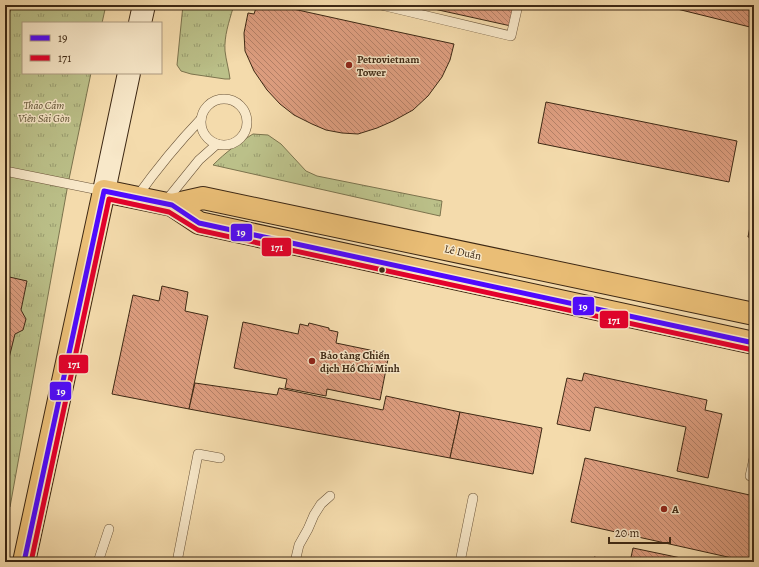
<svg xmlns="http://www.w3.org/2000/svg" width="759" height="567" font-family="Alegreya,serif">
  <defs>
    <pattern id="grass-tufts" width="24" height="20" patternUnits="userSpaceOnUse"><rect width="24" height="20" fill="#bbc089"/><path d="M3 7l-1-3M5 7V3M7 7l1-3M15 17l-1-3M17 17v-4M19 17l1-3" fill="none" stroke="#999c6f"/></pattern>
    <pattern id="building-back-hatch" width="6" height="6" patternUnits="userSpaceOnUse"><rect width="6" height="6" fill="#de9e80"/><path d="M-1 5l2 2M0 0l6 6M5-1l2 2" fill="none" stroke="#b58168"/></pattern>
  </defs>
  <rect width="100%" height="100%" fill="#f4dbac"/>
  <filter id="stains"><feTurbulence type="fractalNoise" baseFrequency=".005" numOctaves="4"/><feColorMatrix values="0 0 0 0 .2 0 0 0 0 .09 0 0 0 0 .02 0 0 0 .5 -.17"/></filter>
  <radialGradient id="worn" r=".72"><stop offset=".6" stop-color="#630" stop-opacity="0"/><stop offset="1" stop-color="#630" stop-opacity=".3"/></radialGradient>
  <g fill="url(#grass-tufts)" stroke="#7c744e">
    <path d="M5 5H106L102 23H23V73H91L68 184 10 507 5 505Z"/>
    <path d="M183 5H234L233 8C229 22 224 36 225 51 226 60 229 70 230 79H225L191 74 181 71 177 65Z"/>
    <path d="M253 134 268 135 281 144 306 171 317 176 442 201 440 216 213 165C226 152 237 144 253 134Z"/>
  </g>
  <g fill="url(#building-back-hatch)" stroke="#3d2814">
    <path d="M5 5H11L8 21H5Z"/>
    <path d="M257 5H275L366 25 454 44 450 60 442 77 428 96 413 110 393 121 377 128 358 134 342 133 326 130 312 124 294 115 280 104 267 90 254 71 245 51 244 33 248 13 254 14Z"/>
    <path d="M416 5H516L511 26Z"/>
    <path d="M661 5H754V28Z"/>
    <path d="M546 102 737 141 729 182 538 143Z"/>
    <path d="M754 206V238L748 237Z"/>
    <path d="M5 276 27 281 21 310 26 319 23 330 15 334 7 366H5Z"/>
    <path d="M162 286 188 292 185 311 208 316 189 409 112 394 133 295 159 301Z"/>
    <path d="M243 322 298 334 300 324 308 326 309 323 329 328V330L338 332 336 343 389 354 380 400 327 389 326 396 285 388 287 379 234 368Z"/>
    <path d="M584 373 707 400 705 410 722 414 708 478 677 471 686 427 595 407 590 431 557 424 567 378 582 381Z"/>
    <path d="M195 383 277 395 279 388 383 410 386 396 460 412 450 458 189 409Z"/>
    <path d="M460 412 542 428 533 474 450 458Z"/>
    <path d="M585 458 754 496V562H750L571 522Z"/>
    <path d="M633 548 681 558 680 562H630Z"/>
    <path d="M594 557 617 562H593Z"/>
  </g>
  <g fill="none" stroke-linecap="round" stroke-linejoin="round">
    <defs>
      <g id="lane">
        <path d="M381 5 511 36 518 5"/>
        <circle cx="224" cy="122" r="23"/>
        <path d="M5 171 104 191"/>
        <path d="M136 198C156 170 177 144 201 119"/>
        <path d="M165 202 199 160 217 144"/>
        <path d="M754 458 750 476 754 477"/>
        <path d="M98 562 109 529"/>
        <path d="M177 562 198 454 220 458"/>
        <path d="M295 562 299 545 308 529 314 515 321 504 330 496"/>
        <path d="M460 562 473 498"/>
      </g>
      <g id="secondary">
        <path d="M140 23 144 5"/>
        <path d="M104 191 129 73"/>
      </g>
      <g id="primary">
        <path d="M172 205 203 198 754 314"/>
        <path d="M24 562 104 191 172 205 199 223 754 343"/>
      </g>
    </defs>
    <use href="#lane" stroke="#6b553a" stroke-width="10"/>
    <use href="#secondary" stroke="#3d2814" stroke-width="24"/>
    <use href="#primary" stroke="#3d2814" stroke-width="24"/>
    <use href="#lane" stroke="#f8e8c9" stroke-width="9"/>
    <use href="#secondary" stroke="#f8e8c9" stroke-width="22"/>
    <use href="#primary" stroke="#eabe76" stroke-width="22"/>
    <defs>
      <path id="bus-1" d="M24 562 104 191 172 205 199 223 754 343"/>
      <path id="bus-2" d="M31 562 109 199 169 212 198 230 753 350"/>
    </defs>
    <use href="#bus-1" stroke="#f8e8c9" stroke-width="8"/>
    <use href="#bus-2" stroke="#f8e8c9" stroke-width="8"/>
    <use href="#bus-1" stroke="#4f0aff" stroke-width="5"/>
    <use href="#bus-2" stroke="#e4002b" stroke-width="5"/>
  </g>
  <g fill="#8f2418" stroke="#f8e8c9" stroke-width="1.5">
    <circle cx="349" cy="65" r="4"/>
    <circle cx="312" cy="361" r="4"/>
    <circle cx="664" cy="509" r="4"/>
  </g>
  <circle fill="#3d2814" stroke="#f8e8c9" stroke-width="1.5" cx="382" cy="270" r="3.5"/>
  <g text-anchor="middle" stroke-width="3" stroke-linejoin="round" paint-order="stroke">
    <g font-size="11" font-weight="bold" fill="#3d2814" stroke="#f8e8c9" text-anchor="start">
      <text x="357" y="63">Petrovietnam<tspan x="357" dy="13">Tower</tspan></text>
      <text x="320" y="359">Bảo tàng Chiến<tspan x="320" dy="13">dịch Hồ Chí Minh</tspan></text>
      <text x="672" y="513">A</text>
    </g>
    <g font-size="11" font-style="italic" fill="#5c4e31" stroke="#f8e8c9">
      <text x="44" y="109">Thảo Cầm<tspan x="44" dy="13">Viên Sài Gòn</tspan></text>
    </g>
    <g font-size="11" fill="#3d2814" stroke="#f8e8c9">
      <text transform="translate(463 252) rotate(12)" y="4">Lê Duẩn</text>
    </g>
  </g>
  <g stroke="#f8e8c9" stroke-width="1.5">
    <rect x="230" y="223" width="23" height="19" rx="4" fill="#4f0aff"/>
    <rect x="261" y="237" width="31" height="20" rx="4" fill="#e4002b"/>
    <rect x="572" y="296" width="23" height="20" rx="4" fill="#4f0aff"/>
    <rect x="599" y="310" width="30" height="19" rx="4" fill="#e4002b"/>
    <rect x="58" y="354" width="31" height="20" rx="4" fill="#e4002b"/>
    <rect x="49" y="381" width="23" height="20" rx="4" fill="#4f0aff"/>
  </g>
  <g font-size="11" text-anchor="middle" font-weight="bold" fill="#fff">
    <text x="241" y="236">19</text>
    <text x="277" y="251">171</text>
    <text x="583" y="310">19</text>
    <text x="614" y="324">171</text>
    <text x="74" y="368">171</text>
    <text x="61" y="395">19</text>
  </g>
  <rect width="759" height="567" fill="none" stroke="#f4dbac" stroke-width="20"/>
  <rect x="6" y="6" width="747" height="555" fill="none" stroke="#3d2814" stroke-width="2"/>
  <rect x="10" y="10" width="739" height="547" fill="none" stroke="#3d2814"/>
  <rect x="22" y="22" width="140" height="52" fill="#f8e8c9" stroke="#ad9b81"/>
  <rect x="30" y="35" width="20" height="6" fill="#4f0aff" stroke="#ad9b81"/>
  <text x="58" y="42" font-size="12" fill="#3d2814">19</text>
  <rect x="30" y="55" width="20" height="6" fill="#e4002b" stroke="#ad9b81"/>
  <text x="58" y="62" font-size="12" fill="#3d2814">171</text>
  <path d="M609 537v6h61v-6" fill="none" stroke="#3d2814" stroke-width="2"/>
  <text x="615" y="537" font-size="12" fill="#3d2814" stroke="#f8e8c9" stroke-width="3" paint-order="stroke">20 m</text>
  <rect width="100%" height="100%" filter="url(#stains)"/>
  <rect width="100%" height="100%" fill="url(#worn)"/>
</svg>
